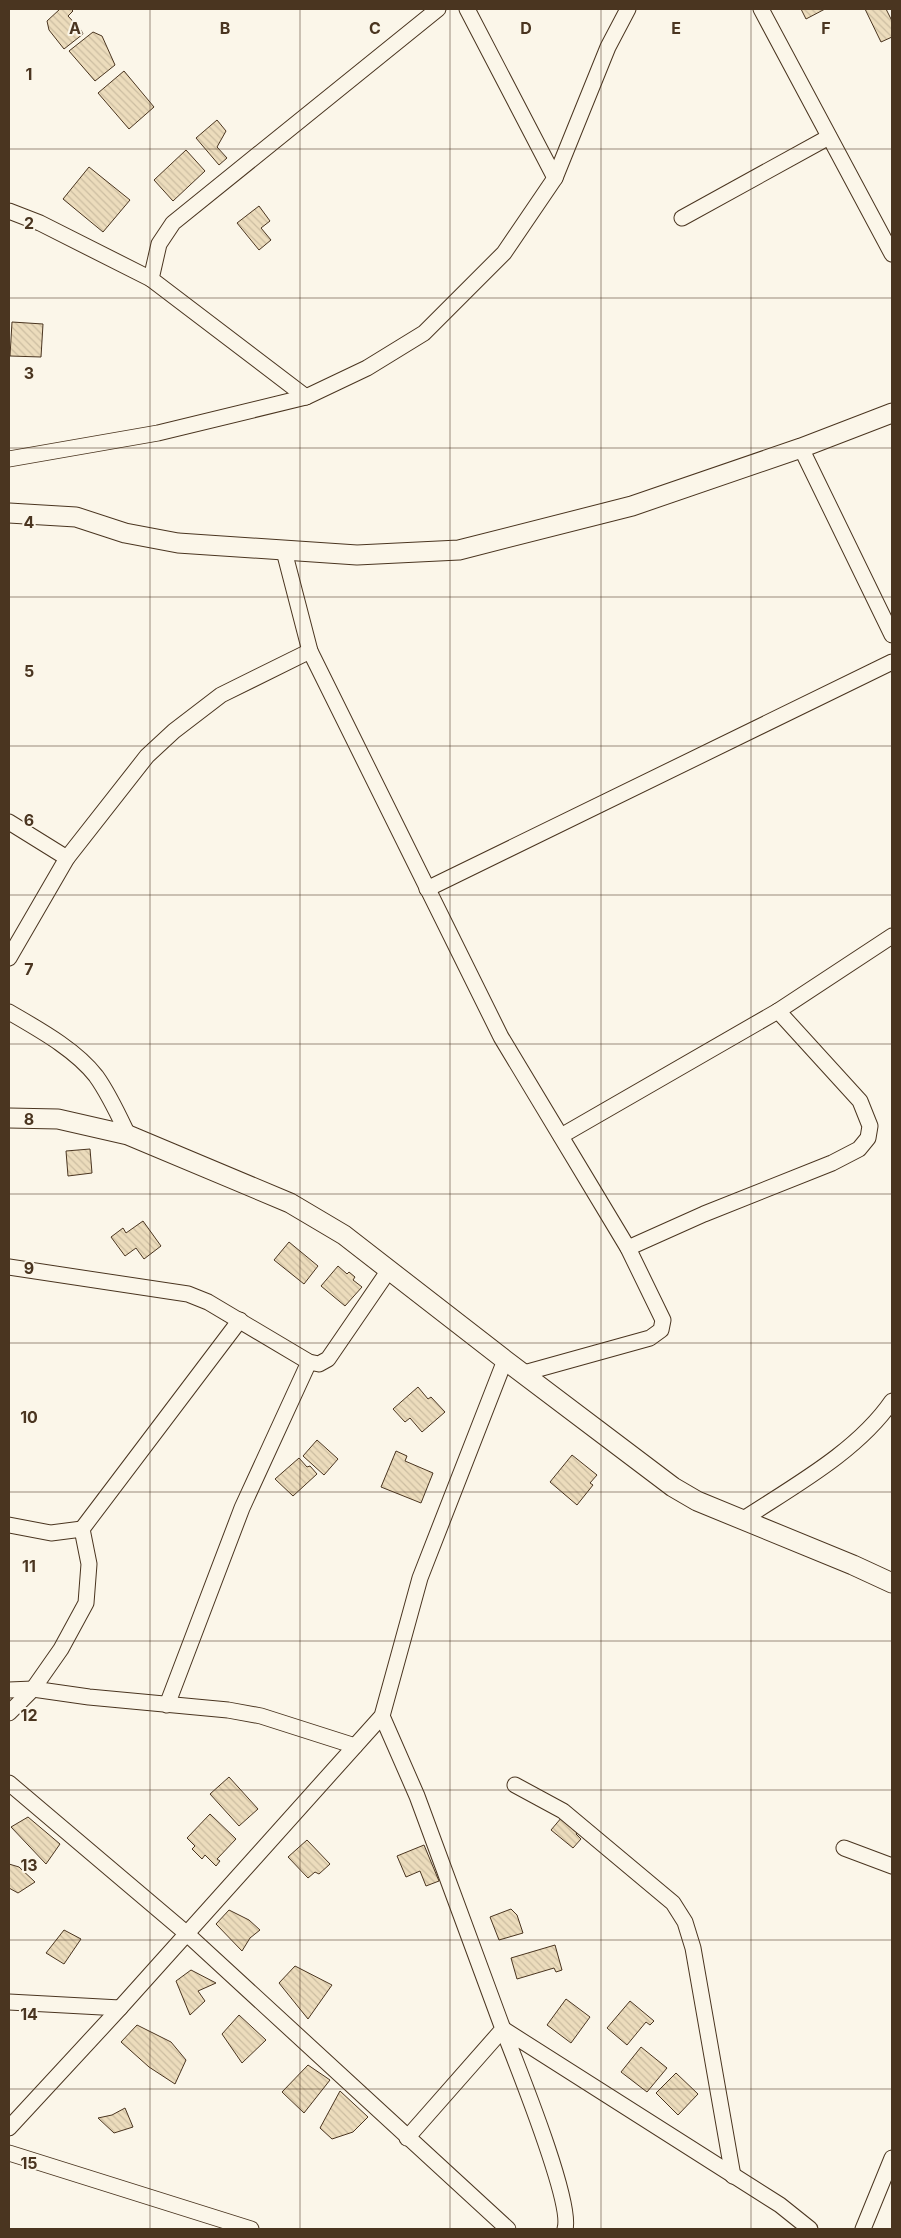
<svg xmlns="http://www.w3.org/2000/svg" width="901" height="2238" font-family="Inter,sans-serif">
  <defs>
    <pattern id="building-back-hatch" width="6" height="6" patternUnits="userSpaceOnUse" patternTransform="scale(1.25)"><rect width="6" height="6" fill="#ecdcbc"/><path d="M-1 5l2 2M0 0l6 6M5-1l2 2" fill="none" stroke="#ccbda1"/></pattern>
  </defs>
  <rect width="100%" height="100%" fill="#fbf6e9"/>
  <g fill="url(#building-back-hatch)" stroke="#4a3520">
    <path d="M60 9H71L73 11 68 16 81 30 83 34 64 49 49 30 47 21Z"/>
    <path d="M801 9H825L806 19Z"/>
    <path d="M865 9H886L892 21V37L881 42Z"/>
    <path d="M93 32 102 36 115 65 95 81 69 51Z"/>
    <path d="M124 71 154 107 129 129 98 93Z"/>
    <path d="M217 120 226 131 217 147 227 158 219 165 196 138Z"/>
    <path d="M186 150 205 171 173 201 154 180Z"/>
    <path d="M89 167 130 200 103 232 63 199Z"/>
    <path d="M259 206 270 221 261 228 271 240 259 250 237 223Z"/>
    <path d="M12 322 43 324 41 357 10 356Z"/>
    <path d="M90 1149 92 1173 68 1176 66 1151Z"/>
    <path d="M143 1221 161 1246 144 1259 136 1248 125 1256 111 1237 123 1228 126 1233Z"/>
    <path d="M289 1242 318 1266 304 1284 274 1260Z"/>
    <path d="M338 1266 347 1274 349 1272 355 1277 353 1280 362 1287 345 1306 321 1286Z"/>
    <path d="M418 1387 428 1399 431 1397 445 1412 422 1432 410 1418 405 1422 393 1409Z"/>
    <path d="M317 1440 338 1459 324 1475 303 1456Z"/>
    <path d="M396 1451 407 1456 405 1461 433 1473 421 1503 381 1487Z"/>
    <path d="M572 1455 597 1475 590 1483 593 1485 577 1505 550 1482Z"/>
    <path d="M299 1458 307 1467 310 1466 317 1474 293 1496 275 1479Z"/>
    <path d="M229 1777 258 1809 239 1826 210 1794Z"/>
    <path d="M210 1814 236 1839 217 1859 220 1861 216 1866 205 1855 202 1859 192 1849 195 1846 187 1838Z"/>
    <path d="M28 1817 60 1844 46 1864 11 1827Z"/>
    <path d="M562 1817 579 1830 576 1834 581 1839 573 1848 551 1830Z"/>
    <path d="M307 1840 330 1864 319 1874 315 1872 308 1878 288 1857Z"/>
    <path d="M424 1845 439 1881 426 1886 420 1871 406 1877 397 1856Z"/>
    <path d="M9 1864 19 1867 35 1882 18 1893 9 1888Z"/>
    <path d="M511 1909 517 1915 523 1933 499 1940 490 1917Z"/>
    <path d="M229 1910 249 1920 260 1930 250 1938 242 1951 216 1924Z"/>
    <path d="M64 1930 81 1939 64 1964 46 1953Z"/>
    <path d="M555 1945 562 1970 556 1972 554 1968 517 1979 511 1958Z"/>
    <path d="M295 1966 332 1985 308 2019 279 1983Z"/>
    <path d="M191 1970 216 1983 198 1991 205 2001 190 2015 176 1981Z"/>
    <path d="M566 1999 590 2017 571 2043 547 2025Z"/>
    <path d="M630 2001 654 2021 650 2025 646 2022 627 2045 607 2028Z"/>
    <path d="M239 2015 266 2040 242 2063 222 2034Z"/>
    <path d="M137 2025 171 2042 186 2060 175 2084 149 2067 121 2042Z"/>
    <path d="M641 2047 667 2068 647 2092 621 2072Z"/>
    <path d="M308 2065 330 2080 304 2113 282 2092Z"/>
    <path d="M676 2073 698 2094 678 2115 656 2093Z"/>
    <path d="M340 2091 368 2117 353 2132 332 2139 320 2128Z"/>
    <path d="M125 2108 133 2127 114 2133 98 2118 112 2115Z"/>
  </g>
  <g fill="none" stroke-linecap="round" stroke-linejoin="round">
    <defs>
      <g id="minor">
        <path d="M467 9 555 178"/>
        <path d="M761 9 892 254"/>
        <path d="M9 211 40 223 151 279"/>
        <path d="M682 218 829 137"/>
        <path d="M306 397 151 279 159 244 173 223 438 9"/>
        <path d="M801 448 892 635"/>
        <path d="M9 459 158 433 306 397 367 368 424 333 504 253 555 178 608 47 628 9"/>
        <path d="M284 551 310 651 501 1037 628 1248 663 1320 661 1330 650 1338 524 1373"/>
        <path d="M9 822 67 858"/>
        <path d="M427 889 892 662"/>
        <path d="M9 958 67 858 147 756 174 731 221 695 310 651"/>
        <path d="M9 1012C38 1029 75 1049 96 1076 109 1094 118 1114 128 1135"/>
        <path d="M561 1136 778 1011 892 936"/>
        <path d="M628 1248 704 1214 832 1163 859 1149 868 1138 870 1126 860 1101 778 1011"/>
        <path d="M9 1267 188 1294 208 1302 309 1362 319 1364 328 1359 389 1270"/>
        <path d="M742 1520C792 1487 857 1452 892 1401"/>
        <path d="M9 1525 51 1533 82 1529"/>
        <path d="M9 1690 33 1689 89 1697 228 1710 261 1716 355 1746"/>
        <path d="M167 1705 242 1508 309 1362"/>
        <path d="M9 1713 33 1689 61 1649 86 1603 89 1564 82 1529 240 1320"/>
        <path d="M382 1716 417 1796 503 2029 407 2138"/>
        <path d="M9 1783 186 1933 508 2229"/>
        <path d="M515 1785 563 1811 673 1903 685 1922 693 1948 733 2176"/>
        <path d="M844 1848 892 1866"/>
        <path d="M9 2002 120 2008"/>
        <path d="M9 2128 120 2008 382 1716 420 1578 505 1360"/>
        <path d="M9 2153 251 2229"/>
        <path d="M565 2229C573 2202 516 2063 503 2029L780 2205 810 2229"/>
        <path d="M863 2229 892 2158"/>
      </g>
      <g id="tertiary">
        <path d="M9 513 76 517 125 533 178 543 357 555 459 550 632 506 801 448 892 413"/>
        <path d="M9 1118 58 1119 128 1135 290 1203 344 1235 505 1360 673 1487 697 1501 853 1565 892 1583"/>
      </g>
    </defs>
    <use href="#minor" stroke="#4a3520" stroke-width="17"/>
    <use href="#tertiary" stroke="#4a3520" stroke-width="21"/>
    <use href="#minor" stroke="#fbf6e9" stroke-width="15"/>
    <use href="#tertiary" stroke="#fbf6e9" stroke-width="19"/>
  </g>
  <path fill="none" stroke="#4a3520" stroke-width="1" stroke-opacity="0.55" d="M150 9V2229M300 9V2229M450 9V2229M601 9V2229M751 9V2229M9 149H892M9 298H892M9 448H892M9 597H892M9 746H892M9 895H892M9 1044H892M9 1194H892M9 1343H892M9 1492H892M9 1641H892M9 1790H892M9 1940H892M9 2089H892"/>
  <g font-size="16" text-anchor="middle" font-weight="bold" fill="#4a3520" stroke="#fbf6e9" stroke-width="4" stroke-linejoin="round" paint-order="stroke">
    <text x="75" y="34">A</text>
    <text x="225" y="34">B</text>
    <text x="375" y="34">C</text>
    <text x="526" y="34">D</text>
    <text x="676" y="34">E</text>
    <text x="826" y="34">F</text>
    <text x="29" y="80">1</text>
    <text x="29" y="229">2</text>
    <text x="29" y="379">3</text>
    <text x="29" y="528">4</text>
    <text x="29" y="677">5</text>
    <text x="29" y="826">6</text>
    <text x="29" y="975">7</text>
    <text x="29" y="1125">8</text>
    <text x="29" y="1274">9</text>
    <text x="29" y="1423">10</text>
    <text x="29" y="1572">11</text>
    <text x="29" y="1721">12</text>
    <text x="29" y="1871">13</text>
    <text x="29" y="2020">14</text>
    <text x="29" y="2169">15</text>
  </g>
  <rect width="901" height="2238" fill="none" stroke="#4a3520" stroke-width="20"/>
</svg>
